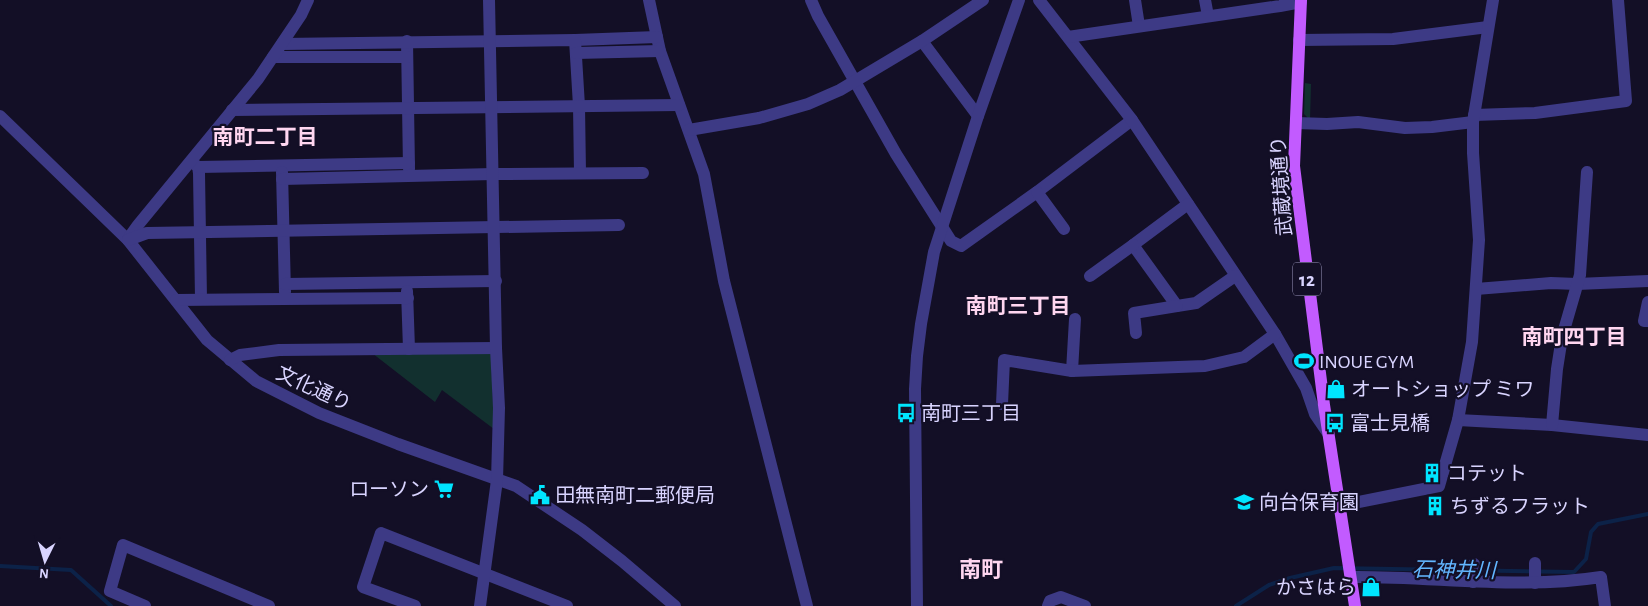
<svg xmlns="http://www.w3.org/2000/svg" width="1648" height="606" font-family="'Alegreya Sans','Noto Sans JP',sans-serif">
  <rect width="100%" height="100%" fill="#130f26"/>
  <g fill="#12302f">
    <path d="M1305 83 1311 84 1310 120 1304 114Z"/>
    <path d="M372 353 491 354 494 429 442 390 435 402Z"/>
  </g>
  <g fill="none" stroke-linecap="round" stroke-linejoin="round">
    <g stroke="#0c2248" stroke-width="4">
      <path d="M0 566 71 570 111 606"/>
      <path d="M1236 606 1269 585 1290 578 1334 568 1574 572 1586 559 1591 532 1598 524 1648 514"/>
    </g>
    <g stroke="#3d3a85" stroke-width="12">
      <path d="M649 0 660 51 704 174 724 281 807 606"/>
      <path d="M811 0 818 16 896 154 951 241 961 246 1037 192 1132 120"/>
      <path d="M1039 0 1132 120 1275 334 1306 388 1315 414 1328 433"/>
      <path d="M1135 0 1139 26"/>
      <path d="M1205 0 1208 16"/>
      <path d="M1068 37 1280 6 1301 2"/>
      <path d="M575 40 657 37"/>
      <path d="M1299 40 1393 39 1488 27"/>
      <path d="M407 41 409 169"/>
      <path d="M922 41 978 116"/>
      <path d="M282 44 575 40 579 106 580 173"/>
      <path d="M576 53 660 51"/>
      <path d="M273 57H407"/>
      <path d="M232 110 679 105"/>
      <path d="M1474 115 1535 113 1626 101 1618 0"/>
      <path d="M0 116 128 240 207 340 256 381 319 413 398 444 516 486 582 530 622 561 675 606"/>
      <path d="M1296 123 1327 124 1358 122 1405 128 1432 127 1473 122"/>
      <path d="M689 130 759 118 808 104 840 90 922 41 983 0"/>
      <path d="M192 162 198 167 199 173 201 299"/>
      <path d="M198 167 409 163"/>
      <path d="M282 172 285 292"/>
      <path d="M282 179 493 174 643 173"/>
      <path d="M1037 192 1064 229"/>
      <path d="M1188 204 1133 245 1177 306 1196 303 1235 276"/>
      <path d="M128 239 138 225 258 79 301 15 308 0"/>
      <path d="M128 240 147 233 619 225"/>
      <path d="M1090 276 1133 245"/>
      <path d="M285 284 496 281"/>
      <path d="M1476 289 1551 283 1577 284 1648 281"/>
      <path d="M407 291 409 349"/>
      <path d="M176 300 408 298"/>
      <path d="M1648 302 1644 321H1648"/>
      <path d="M1136 333 1134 313 1177 306"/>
      <path d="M230 360 240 355 279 350 496 348"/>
      <path d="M1072 371 1075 319"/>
      <path d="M1002 404 1004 360 1072 371 1205 366 1244 357 1275 334"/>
      <path d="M1458 420 1552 425 1648 435"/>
      <path d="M1552 425 1557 369 1562 337 1580 275 1587 172"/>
      <path d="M1339 506 1439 486 1458 420 1472 342 1479 240 1473 153V122L1493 0"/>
      <path d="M1535 563V583"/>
      <path d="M1351 577C1434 576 1518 590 1601 577L1605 606"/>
      <path d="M1473 582 1474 564"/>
      <path d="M145 606 110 591 123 545 269 606"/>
      <path d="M415 606 363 587 381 533 567 606"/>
      <path d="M480 606 497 480 499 408 496 348 489 0"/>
      <path d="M917 606 915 389 917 356 921 324 934 252 978 116 1019 0"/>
      <path d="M1048 606 1050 601 1061 597 1085 606"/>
    </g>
    <path stroke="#c25bff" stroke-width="12" d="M1301 0 1294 166 1324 405 1355 606"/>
  </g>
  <defs>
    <symbol id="stadium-bare" viewBox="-9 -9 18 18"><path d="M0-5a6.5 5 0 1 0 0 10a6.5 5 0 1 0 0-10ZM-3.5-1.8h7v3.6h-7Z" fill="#00e5ff" stroke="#130f26" stroke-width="2.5" paint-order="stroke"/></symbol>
    <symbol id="shop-bare" viewBox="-9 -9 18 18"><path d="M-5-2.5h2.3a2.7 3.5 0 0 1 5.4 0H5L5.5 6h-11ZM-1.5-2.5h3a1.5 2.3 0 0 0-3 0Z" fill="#00e5ff" stroke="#130f26" stroke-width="2.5" paint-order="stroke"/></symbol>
    <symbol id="bus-bare" viewBox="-9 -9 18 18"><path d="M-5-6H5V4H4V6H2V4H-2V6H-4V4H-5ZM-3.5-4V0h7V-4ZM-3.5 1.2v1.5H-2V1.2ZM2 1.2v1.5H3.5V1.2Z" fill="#00e5ff" stroke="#130f26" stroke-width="2.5" paint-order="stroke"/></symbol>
    <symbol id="building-bare" viewBox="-9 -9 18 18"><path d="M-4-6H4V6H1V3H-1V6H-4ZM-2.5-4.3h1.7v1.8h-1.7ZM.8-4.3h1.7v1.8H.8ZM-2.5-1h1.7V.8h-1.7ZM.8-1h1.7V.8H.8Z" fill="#00e5ff" stroke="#130f26" stroke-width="2.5" paint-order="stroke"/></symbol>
    <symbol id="supermarket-bare" viewBox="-9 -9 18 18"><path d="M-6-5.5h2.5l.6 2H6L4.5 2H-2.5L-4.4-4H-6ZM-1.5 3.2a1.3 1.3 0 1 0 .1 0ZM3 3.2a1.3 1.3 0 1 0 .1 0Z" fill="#00e5ff" stroke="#130f26" stroke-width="2.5" paint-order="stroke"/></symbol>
    <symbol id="civic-bare" viewBox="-9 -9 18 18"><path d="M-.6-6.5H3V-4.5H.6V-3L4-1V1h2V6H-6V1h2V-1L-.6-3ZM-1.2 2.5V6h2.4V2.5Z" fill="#00e5ff" stroke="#130f26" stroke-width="2.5" paint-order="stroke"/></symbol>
    <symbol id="school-bare" viewBox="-9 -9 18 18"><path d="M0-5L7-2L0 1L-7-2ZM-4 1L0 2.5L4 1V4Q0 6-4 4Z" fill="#00e5ff" stroke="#130f26" stroke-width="2.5" paint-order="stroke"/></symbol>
  </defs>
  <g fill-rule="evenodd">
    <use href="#stadium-bare" x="1290" y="347" width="28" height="28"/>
    <use href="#shop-bare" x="1322" y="375" width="28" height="28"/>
    <use href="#bus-bare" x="892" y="399" width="28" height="28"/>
    <use href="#bus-bare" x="1321" y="409" width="28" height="28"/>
    <use href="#building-bare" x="1418" y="459" width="28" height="28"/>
    <use href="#supermarket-bare" x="430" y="475" width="28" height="28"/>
    <use href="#civic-bare" x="526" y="481" width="28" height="28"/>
    <use href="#school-bare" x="1230" y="488" width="28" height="28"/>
    <use href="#building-bare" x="1421" y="492" width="28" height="28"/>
    <use href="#shop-bare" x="1357" y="573" width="28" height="28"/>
  </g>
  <g text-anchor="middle" stroke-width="4.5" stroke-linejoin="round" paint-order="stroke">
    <rect fill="#130f26" stroke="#9e99be" stroke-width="1" x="1293" y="262.5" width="28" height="33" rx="4"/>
    <g font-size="19" font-weight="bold" fill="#d9d4ff">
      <text x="1307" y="286">12</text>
    </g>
    <g font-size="20" fill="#d9d4ff" stroke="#130f26">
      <text transform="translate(1281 186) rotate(-94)" y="7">武蔵境通り</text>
      <text transform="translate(314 388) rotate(25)" y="7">文化通り</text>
    </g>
    <g font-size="20" fill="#d9d4ff" stroke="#130f26" text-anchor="start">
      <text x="1319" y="368">INOUE GYM</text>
      <text x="1351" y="396">オートショップ ミワ</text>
      <text x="921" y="420">南町三丁目</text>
      <text x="1350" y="430">富士見橋</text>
      <text x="1447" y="480">コテット</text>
      <text x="429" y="496" text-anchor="end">ローソン</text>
      <text x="555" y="502">田無南町二郵便局</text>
      <text x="1259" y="509">向台保育園</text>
      <text x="1450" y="513">ちずるフラット</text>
      <text x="1356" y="594" text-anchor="end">かさはら</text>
    </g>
    <g font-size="21" font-weight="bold" fill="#ffd6f0" stroke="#130f26">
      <text x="265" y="144">南町二丁目</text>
      <text x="1018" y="313">南町三丁目</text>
      <text x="1574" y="344">南町四丁目</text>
    </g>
    <g font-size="21" font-style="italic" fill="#62b6ff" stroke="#130f26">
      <text transform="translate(1454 570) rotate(1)" y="7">石神井川</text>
    </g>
    <g font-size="22" font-weight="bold" fill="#ffd6f0" stroke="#130f26">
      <text x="981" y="577">南町</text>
    </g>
  </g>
  <g transform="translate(45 561) rotate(185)" stroke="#130f26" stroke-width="4" paint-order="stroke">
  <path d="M0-4L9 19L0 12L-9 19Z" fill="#d9d4ff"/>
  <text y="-8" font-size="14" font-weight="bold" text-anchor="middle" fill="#d9d4ff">N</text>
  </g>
</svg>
